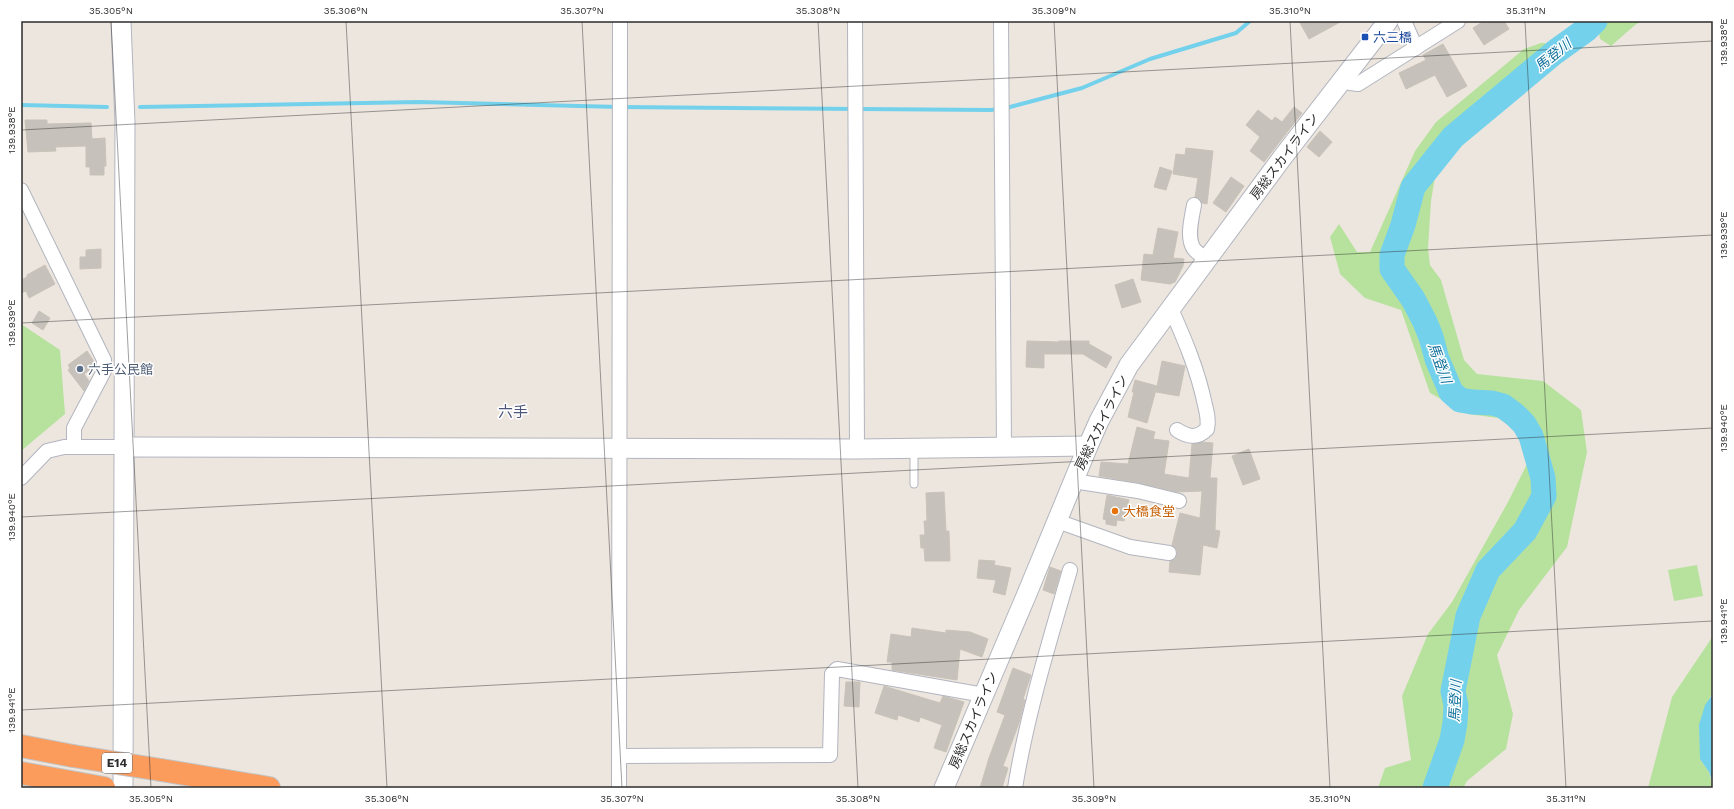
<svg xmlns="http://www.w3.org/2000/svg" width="1734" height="809" font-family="'Work Sans','Noto Sans JP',sans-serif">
  <rect width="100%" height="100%" fill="#ede6df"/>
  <g fill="#b7e29d">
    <path d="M1605 21H1642L1635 25 1611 46 1600 39 1598 28Z"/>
    <path d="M1541 43H1556L1485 97 1440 147 1431 201 1428 248 1430 265 1441 280 1464 360 1477 374 1543 381 1581 410 1587 452 1567 547 1519 610 1497 655 1513 714 1506 749 1467 781 1463 788H1378L1385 768 1411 760 1402 696 1428 634 1452 602 1508 502 1535 448 1513 420 1468 414 1430 393 1401 310 1365 298 1340 274 1330 237 1339 224 1357 252H1370L1415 151 1436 122 1524 49Z"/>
    <path d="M21 324 60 350 65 414 21 451Z"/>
    <path d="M1697 565 1703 596 1674 601 1668 570Z"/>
    <path d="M1713 636V694L1710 697 1700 759 1709 772 1713 788H1648L1672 697Z"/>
  </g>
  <path fill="#74d1ec" d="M1713 694V784L1709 772 1700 759 1699 725 1705 705Z"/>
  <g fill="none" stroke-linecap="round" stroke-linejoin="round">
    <g stroke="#74d1ec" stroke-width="4">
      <path d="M21 105 107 107"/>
      <path d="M140 107 419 102 620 107 991 110 1006 108 1082 88 1150 59 1236 33 1250 21"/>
    </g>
    <path stroke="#74d1ec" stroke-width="25" d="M1435 788 1452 740 1455 723 1456 705 1453 691 1468 616 1488 570 1525 531 1544 496 1543 478 1531 436 1524 424 1515 415 1503 406 1492 403 1472 402 1460 400 1451 392 1437 359 1431 337 1425 322 1413 299 1392 269V255L1403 225 1413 187 1453 137 1555 52 1587 29 1595 21"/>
  </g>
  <g fill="#c6c1ba" stroke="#c9c2b8">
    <path d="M1299 21H1342L1309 39Z"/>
    <path d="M1484 21H1504L1509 29 1484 45 1473 28Z"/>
    <path d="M1443 44 1467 86 1447 97 1435 75 1406 89 1399 73 1426 60 1423 55Z"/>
    <path d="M1294 107 1302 113 1264 162 1250 151 1260 137 1246 125 1258 110 1272 121 1275 117 1282 122Z"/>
    <path d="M25 120H47V124L91 123 92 139 105 138 106 166H104V175H90V167H86V146L55 147 56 151 28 152Z"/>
    <path d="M1320 131 1332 142 1319 157 1307 147Z"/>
    <path d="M1186 148 1213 151 1207 204 1202 203 1199 198 1195 197 1198 178 1173 174 1176 154 1185 155Z"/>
    <path d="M1160 167 1172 171 1166 190 1154 187Z"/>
    <path d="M1231 177 1244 186 1226 212 1213 203Z"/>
    <path d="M1158 228 1178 232 1173 258 1184 259 1183 266 1175 282 1170 284 1141 280 1144 254 1153 255Z"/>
    <path d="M101 249V268L80 269V257H86V250Z"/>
    <path d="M45 265 55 284 29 298 26 291 21 293V280L27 277V275Z"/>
    <path d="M1133 279 1141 302 1122 308 1115 285Z"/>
    <path d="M39 311 50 318 43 330 32 323Z"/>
    <path d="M1027 341 1059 342V341H1089V344L1112 357 1106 368 1083 354H1044V368L1026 367Z"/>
    <path d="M87 351 96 365 84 374 89 381 84 391 68 370 70 368 68 365Z"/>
    <path d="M1162 361 1185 366 1179 396 1156 392Z"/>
    <path d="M1135 380 1157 386 1147 423 1128 417 1134 392H1132Z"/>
    <path d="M1137 427 1155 432 1153 439 1169 441 1164 474 1189 478 1192 444 1202 442 1213 443 1210 478H1217L1215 530 1220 531 1217 548 1203 545 1200 575 1169 572 1170 561 1175 559 1177 555V550L1172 545 1180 513 1200 518 1202 491 1177 492 1139 483 1099 476 1101 462 1128 464Z"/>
    <path d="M1249 449 1260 479 1243 485 1232 456Z"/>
    <path d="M944 492 946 531H949L950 561H925L924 548H921L920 535H925L924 521H927L926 493Z"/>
    <path d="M1107 495 1129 500 1124 521 1117 520 1116 526 1106 524V520L1103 519Z"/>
    <path d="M979 560 995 561 994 565 1011 568 1005 595 993 592 996 580 977 578Z"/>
    <path d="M1050 567 1061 571 1054 594 1043 590Z"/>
    <path d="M912 628 946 633V630L970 632 988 639 982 657 960 649 957 680 892 670V662H887L891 634 911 637Z"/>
    <path d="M1013 668 1031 675 1023 699 1025 700 1019 723 1003 766 1008 768 1002 788H980L989 758 1005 715 997 712Z"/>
    <path d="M846 682H860L859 707 844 706Z"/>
    <path d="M884 686 940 703 943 696 964 702 946 752 934 748 942 725 920 717 919 722 898 715 897 720 875 713Z"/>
  </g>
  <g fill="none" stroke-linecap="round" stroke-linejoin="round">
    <defs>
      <path id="lane" d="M914 449V484"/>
      <g id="street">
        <path d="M855 21 857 449"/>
        <path d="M1001 21 1004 448"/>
        <path d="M1404 21 1416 48"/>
        <path d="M1343 78 1350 83 1358 84 1458 21"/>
        <path d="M21 190 104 360V371L74 428V447"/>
        <path d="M1194 205C1192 217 1186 238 1194 249 1197 253 1203 256 1206 260"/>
        <path d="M1171 309C1185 340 1198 371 1205 405 1207 413 1209 421 1207 429 1197 439 1188 437 1177 430"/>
        <path d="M21 478 47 451 64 447H125"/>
        <path d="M1073 481 1138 491 1179 501"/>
        <path d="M1057 521 1130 547 1169 553"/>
        <path d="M620 756 830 755 832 674 837 669 984 695"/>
        <path d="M619 788 620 21"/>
        <path d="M1015 788C1027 714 1049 643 1070 570"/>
      </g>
      <g id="secondary">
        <path d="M121 21 125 123 123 788"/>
        <path d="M125 447 857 449 1088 446"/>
        <path d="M944 788 1026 596 1088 446 1099 421 1129 365 1282 158 1388 21"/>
      </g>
      <g id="highway">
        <path d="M21 746 73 756"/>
        <path d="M161 770 269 788"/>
        <path d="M21 773 104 788"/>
      </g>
    </defs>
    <use href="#lane" stroke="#b2b5bf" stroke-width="9"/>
    <use href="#street" stroke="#b2b5bf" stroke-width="16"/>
    <use href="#secondary" stroke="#b2b5bf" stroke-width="21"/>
    <use href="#highway" stroke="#c4c4c4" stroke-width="24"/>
    <use href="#lane" stroke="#fff" stroke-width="7"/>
    <use href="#street" stroke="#fff" stroke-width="14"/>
    <use href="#secondary" stroke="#fff" stroke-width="19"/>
    <use href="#highway" stroke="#fb9b5c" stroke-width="22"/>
    <defs>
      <path id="highway-bridge" d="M73 756 161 770"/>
    </defs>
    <use href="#highway-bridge" stroke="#c4c4c4" stroke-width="24" stroke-linecap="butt"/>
    <use href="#highway-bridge" stroke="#fb9b5c" stroke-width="22"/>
  </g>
  <path fill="none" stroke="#2c2c2c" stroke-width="1" stroke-opacity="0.45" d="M111 21 151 788M346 21 387 788M582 21 622 788M818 21 858 788M1054 21 1094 788M1290 21 1330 788M1525 21 1566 788M21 130 1713 41M21 323 1713 235M21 517 1713 428M21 710 1713 621"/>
  <rect fill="#1a4fb4" stroke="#fff" stroke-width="1.5" x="1361" y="33" width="8" height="8" rx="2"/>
  <circle fill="#5c6f8a" stroke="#fff" stroke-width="1.5" cx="80" cy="369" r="4"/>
  <circle fill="#e8710a" stroke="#fff" stroke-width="1.5" cx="1115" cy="511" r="4"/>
  <g text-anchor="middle" stroke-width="3" stroke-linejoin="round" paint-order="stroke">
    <rect fill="#fff" stroke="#6b6b6b" stroke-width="1" x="102" y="753" width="30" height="20" rx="3"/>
    <g font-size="12" font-weight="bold" fill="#2c2c2c">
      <text x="117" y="767">E14</text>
    </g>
    <g font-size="13" fill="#164399" stroke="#fff" text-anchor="start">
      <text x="1373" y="42">六三橋</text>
    </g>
    <g font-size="13" fill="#2c2c2c" stroke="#fff">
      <text transform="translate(1284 156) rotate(-53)" y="5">房総スカイライン</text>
      <text transform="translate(1101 422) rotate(-64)" y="5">房総スカイライン</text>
      <text transform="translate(973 720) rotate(-67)" y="5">房総スカイライン</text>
    </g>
    <g font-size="13" fill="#4e5e75" stroke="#fff" text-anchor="start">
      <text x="88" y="374">六手公民館</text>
    </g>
    <g font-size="13" fill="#c56008" stroke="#fff" text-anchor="start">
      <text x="1123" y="516">大橋食堂</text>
    </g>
    <g font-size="14" font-style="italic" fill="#10709b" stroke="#fff">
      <text transform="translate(1553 55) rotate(-39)" y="5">馬登川</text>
      <text transform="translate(1440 363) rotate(70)" y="5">馬登川</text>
      <text transform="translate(1455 701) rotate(-87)" y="5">馬登川</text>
    </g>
    <g font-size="15" fill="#4d577c" stroke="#fff">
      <text x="513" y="417">六手</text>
    </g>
  </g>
  <rect width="1734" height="809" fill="none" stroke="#ffffff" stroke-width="44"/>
  <rect x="22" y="22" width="1690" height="765" fill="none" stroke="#2c2c2c" stroke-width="1.5"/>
  <g font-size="10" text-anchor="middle" fill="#2c2c2c">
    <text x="111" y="14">35.305°N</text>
    <text x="346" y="14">35.306°N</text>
    <text x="582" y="14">35.307°N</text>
    <text x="818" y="14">35.308°N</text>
    <text x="1054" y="14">35.309°N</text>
    <text x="1290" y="14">35.310°N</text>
    <text x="1526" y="14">35.311°N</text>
    <text transform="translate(1723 42) rotate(-90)" y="4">139.938°E</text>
    <text transform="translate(11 130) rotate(-90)" y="4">139.938°E</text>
    <text transform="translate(1723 235) rotate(-90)" y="4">139.939°E</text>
    <text transform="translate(11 323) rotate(-90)" y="4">139.939°E</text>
    <text transform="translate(1723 428) rotate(-90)" y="4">139.940°E</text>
    <text transform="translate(11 517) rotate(-90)" y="4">139.940°E</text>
    <text transform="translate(1723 621) rotate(-90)" y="4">139.941°E</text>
    <text transform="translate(11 710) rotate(-90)" y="4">139.941°E</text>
    <text x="151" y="802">35.305°N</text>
    <text x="387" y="802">35.306°N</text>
    <text x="622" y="802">35.307°N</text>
    <text x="858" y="802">35.308°N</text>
    <text x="1094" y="802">35.309°N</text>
    <text x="1330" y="802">35.310°N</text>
    <text x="1566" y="802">35.311°N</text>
  </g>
</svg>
